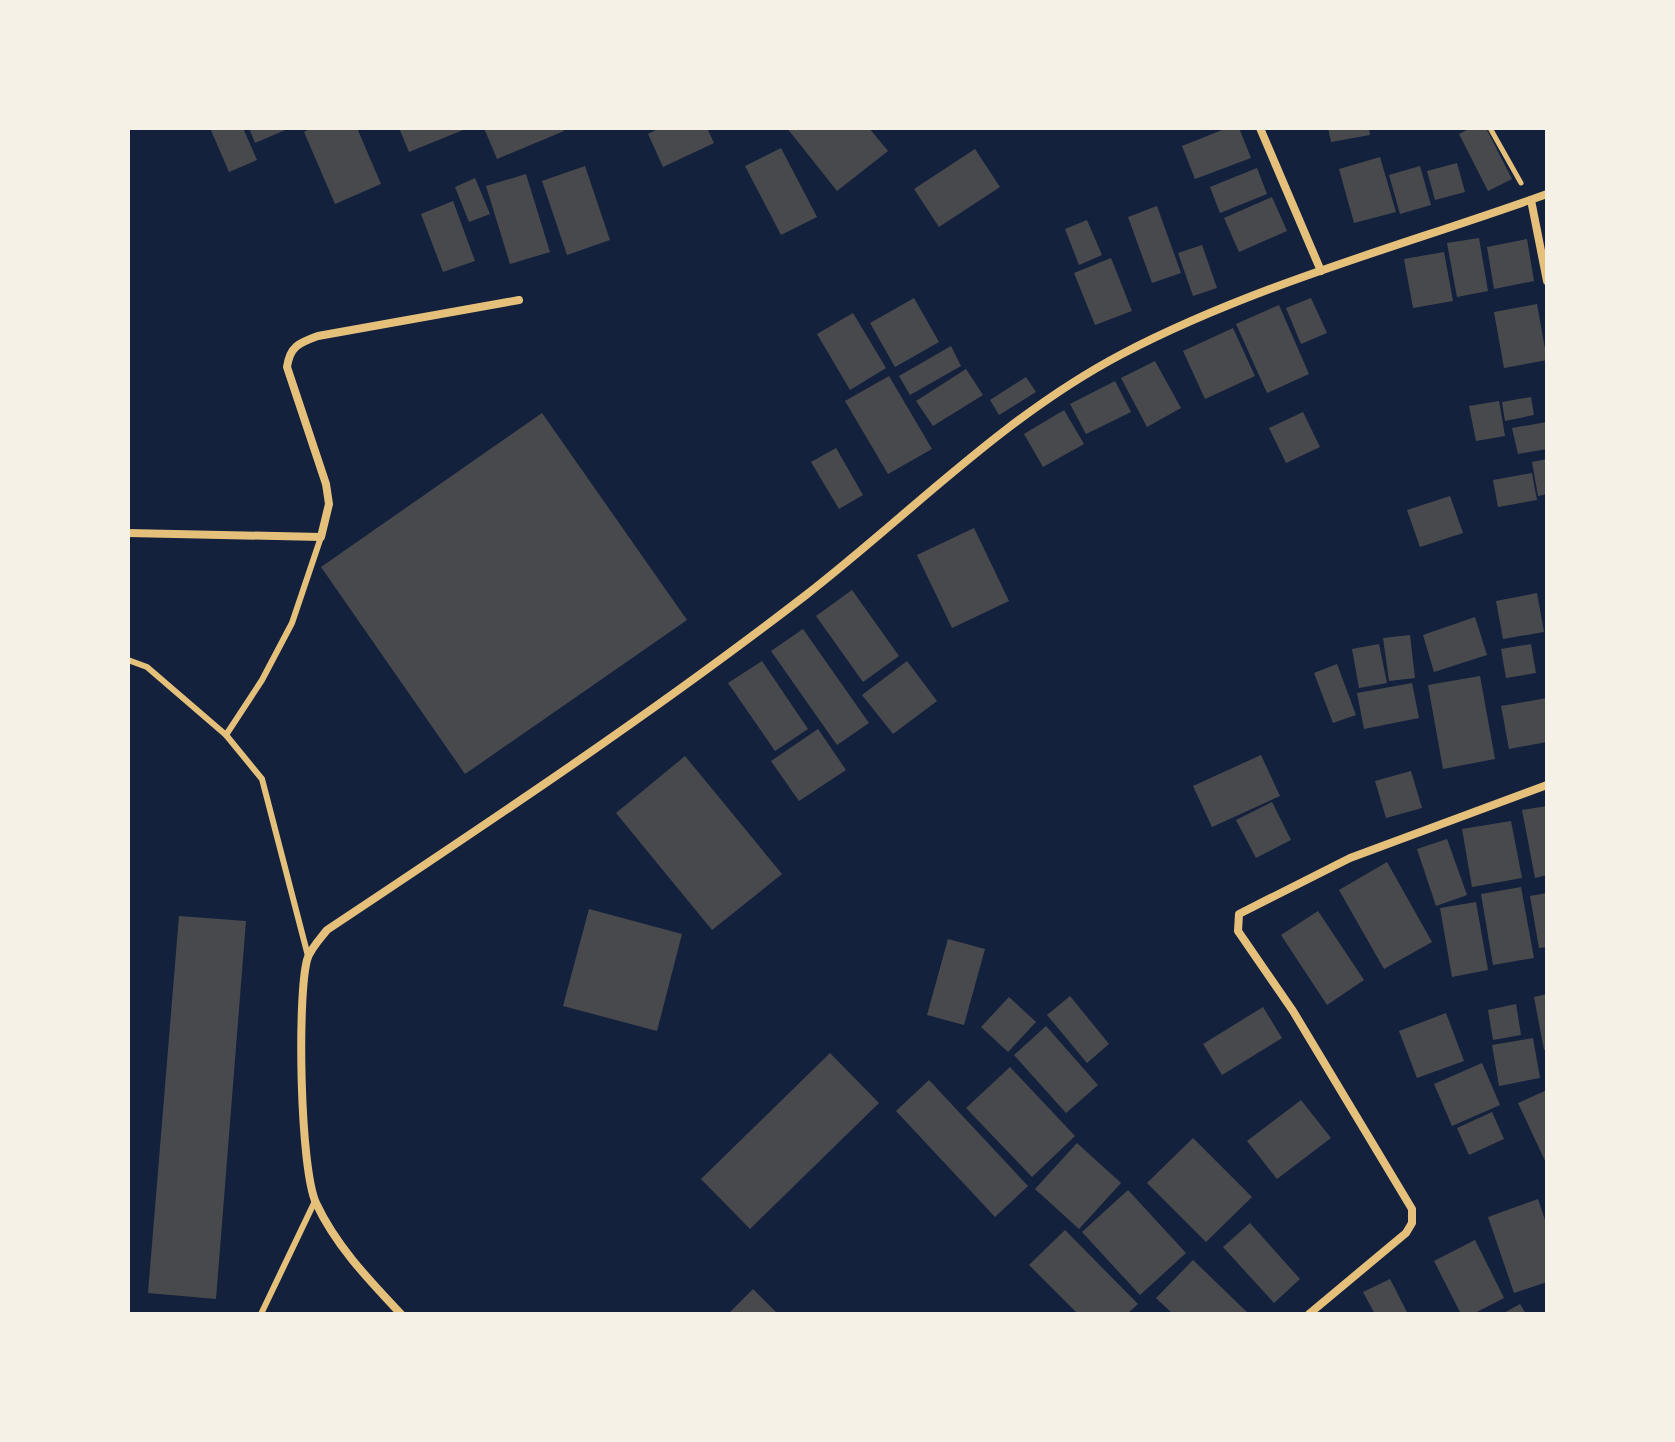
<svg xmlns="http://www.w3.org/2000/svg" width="1675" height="1442" font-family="'IBM Plex Sans',sans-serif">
  <rect width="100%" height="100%" fill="#14213d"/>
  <g fill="#48494c">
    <path d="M210 128H243L257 160 229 172Z"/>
    <path d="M249 128H290L255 143Z"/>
    <path d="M311 128H357L381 184 335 204 304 132Z"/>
    <path d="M399 128H468L409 152Z"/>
    <path d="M484 128H562L564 131 497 159Z"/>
    <path d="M660 128H707L714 143 663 167 648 134Z"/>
    <path d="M787 128H869L888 151 837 191Z"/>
    <path d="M1227 128H1239L1251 158 1195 179 1182 146Z"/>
    <path d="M1328 128H1369L1370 135 1331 142Z"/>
    <path d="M1471 128H1486L1512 179 1488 191 1459 134Z"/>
    <path d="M781 148 817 217 781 235 745 166Z"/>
    <path d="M975 149 1000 187 939 227 914 189Z"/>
    <path d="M1380 157 1396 212 1354 223 1339 169Z"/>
    <path d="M1457 163 1465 192 1435 200 1427 171Z"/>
    <path d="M585 166 610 240 567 255 542 181Z"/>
    <path d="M1420 166 1431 205 1400 214 1389 175Z"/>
    <path d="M1257 168 1267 194 1220 213 1210 187Z"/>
    <path d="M526 174 550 252 510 264 486 186Z"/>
    <path d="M475 178 490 214 469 222 455 187Z"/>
    <path d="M1272 197 1287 231 1239 252 1224 218Z"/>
    <path d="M453 201 475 261 443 272 421 214Z"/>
    <path d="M1157 206 1181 273 1152 283 1128 217Z"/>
    <path d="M1087 220 1102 255 1079 265 1065 229Z"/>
    <path d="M1479 238 1488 291 1457 297 1447 243Z"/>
    <path d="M1527 239 1534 281 1494 289 1487 247Z"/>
    <path d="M1202 245 1217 288 1193 296 1178 253Z"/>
    <path d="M1444 252 1453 301 1413 308 1404 259Z"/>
    <path d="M1111 258 1132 311 1095 325 1074 273Z"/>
    <path d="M914 298 939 342 895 367 870 323Z"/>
    <path d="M1311 298 1327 333 1301 344 1286 308Z"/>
    <path d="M1537 304 1547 360 1504 368 1494 312Z"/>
    <path d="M1279 305 1309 374 1267 393 1236 324Z"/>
    <path d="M853 313 886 368 850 390 817 334Z"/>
    <path d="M1233 328 1255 376 1205 399 1183 351Z"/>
    <path d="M951 346 961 366 910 395 899 376Z"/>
    <path d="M1155 361 1181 408 1147 427 1121 378Z"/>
    <path d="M966 369 983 395 933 426 916 401Z"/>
    <path d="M889 376 932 449 888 474 845 401Z"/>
    <path d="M1026 377 1036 392 999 415 990 400Z"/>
    <path d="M1115 381 1131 412 1086 434 1070 404Z"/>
    <path d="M1531 397 1534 415 1505 421 1502 402Z"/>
    <path d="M1499 401 1505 436 1476 441 1469 406Z"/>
    <path d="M1064 410 1084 444 1043 467 1024 434Z"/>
    <path d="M1303 412 1320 447 1286 463 1269 428Z"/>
    <path d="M542 413 687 620 465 774 321 567Z"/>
    <path d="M1547 422V449L1518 454 1512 428Z"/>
    <path d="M836 448 863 495 839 509 811 462Z"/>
    <path d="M1547 459V494L1538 496 1532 462Z"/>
    <path d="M1532 473 1537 500 1498 507 1493 480Z"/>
    <path d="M1450 496 1463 533 1420 547 1407 510Z"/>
    <path d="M974 528 1009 601 952 628 917 555Z"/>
    <path d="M852 590 899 656 863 682 816 616Z"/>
    <path d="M1537 593 1544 632 1503 639 1496 601Z"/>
    <path d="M1475 617 1487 655 1434 672 1423 635Z"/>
    <path d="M803 629 869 723 837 745 771 651Z"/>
    <path d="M1410 635 1415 678 1389 681 1383 638Z"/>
    <path d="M1379 644 1387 683 1359 688 1352 649Z"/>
    <path d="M1531 644 1536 673 1506 678 1501 649Z"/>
    <path d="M762 661 808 729 775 751 728 683Z"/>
    <path d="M907 661 937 701 893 734 862 695Z"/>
    <path d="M1337 664 1356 715 1333 723 1314 673Z"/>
    <path d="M1480 676 1495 759 1443 769 1428 685Z"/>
    <path d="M1412 683 1419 718 1364 729 1357 693Z"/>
    <path d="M1547 698V742L1509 749 1501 706Z"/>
    <path d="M818 729 846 770 799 801 771 761Z"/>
    <path d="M1261 755 1280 796 1212 827 1193 786Z"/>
    <path d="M685 756 782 874 712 930 616 813Z"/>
    <path d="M1411 771 1422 808 1386 818 1375 781Z"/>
    <path d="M1272 802 1291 840 1256 858 1236 820Z"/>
    <path d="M1547 806V875L1535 878 1522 810Z"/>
    <path d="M1511 821 1522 878 1472 887 1462 829Z"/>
    <path d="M1447 839 1467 895 1436 906 1417 849Z"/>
    <path d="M1387 862 1432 942 1384 969 1339 890Z"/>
    <path d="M1521 887 1534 958 1493 965 1481 894Z"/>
    <path d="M1547 893V947L1539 948 1530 896Z"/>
    <path d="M1476 902 1488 970 1452 977 1440 908Z"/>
    <path d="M589 909 682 934 657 1031 563 1006Z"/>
    <path d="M1318 911 1364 980 1327 1005 1281 935Z"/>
    <path d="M179 916 246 921 216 1299 148 1293Z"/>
    <path d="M948 939 985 949 964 1025 927 1015Z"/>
    <path d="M1547 994V1050H1544L1534 997Z"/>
    <path d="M1070 996 1109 1044 1087 1063 1047 1015Z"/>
    <path d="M1009 997 1036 1022 1008 1052 981 1027Z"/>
    <path d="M1516 1004 1521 1035 1493 1040 1488 1010Z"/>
    <path d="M1263 1007 1282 1038 1222 1075 1203 1044Z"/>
    <path d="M1446 1013 1464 1061 1417 1078 1399 1031Z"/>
    <path d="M1046 1026 1098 1085 1066 1113 1014 1055Z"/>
    <path d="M1533 1038 1540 1078 1499 1086 1492 1045Z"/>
    <path d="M830 1053 879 1103 750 1229 701 1179Z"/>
    <path d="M1482 1063 1500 1105 1452 1126 1434 1084Z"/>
    <path d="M1010 1067 1075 1136 1032 1177 966 1108Z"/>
    <path d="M929 1080 1028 1186 995 1217 896 1111Z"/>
    <path d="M1547 1090V1165L1518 1103Z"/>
    <path d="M1301 1100 1331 1138 1277 1179 1247 1141Z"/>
    <path d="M1492 1112 1504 1139 1469 1155 1457 1128Z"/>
    <path d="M1193 1138 1252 1197 1206 1242 1147 1183Z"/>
    <path d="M1077 1143 1121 1183 1079 1229 1035 1189Z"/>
    <path d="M1128 1190 1186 1253 1140 1295 1082 1232Z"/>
    <path d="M1538 1199 1547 1226V1282L1514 1293 1488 1217Z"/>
    <path d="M1250 1223 1300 1279 1274 1303 1223 1247Z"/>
    <path d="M1065 1230 1138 1304 1127 1314H1078L1029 1265Z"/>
    <path d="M1475 1240 1504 1298 1473 1314H1461L1434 1261Z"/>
    <path d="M1193 1260 1249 1314H1173L1156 1298Z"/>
    <path d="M1390 1279 1408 1314H1375L1363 1292Z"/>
    <path d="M753 1289 778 1314H728Z"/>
    <path d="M1520 1304 1526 1314H1502Z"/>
  </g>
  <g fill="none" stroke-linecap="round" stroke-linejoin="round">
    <path stroke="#e5c07b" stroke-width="5" d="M1490 128 1521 183"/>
    <g stroke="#e5c07b" stroke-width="6">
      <path d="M128 660 147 667 226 735 262 779 308 956"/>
      <path d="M226 735 262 680 292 623 321 537"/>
      <path d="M261 1314 315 1201"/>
    </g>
    <g stroke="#e5c07b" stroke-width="8">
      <path d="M1260 128 1321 271"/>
      <path d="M1531 200 1547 281"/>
      <path d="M128 533 321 537 329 504 326 484 287 367C290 346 299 343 318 336L519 300"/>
      <path d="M401 1314C369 1280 336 1246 316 1203 300 1168 297 999 307 960 310 949 320 939 327 930 489 822 652 714 806 595 910 514 1004 416 1122 354 1256 284 1405 245 1547 194"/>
      <path d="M1309 1314 1406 1233 1412 1223V1209L1293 1011 1238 931 1239 914 1350 858 1547 785"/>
    </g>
  </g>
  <rect width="1675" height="1442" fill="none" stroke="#f6f1e7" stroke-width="260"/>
</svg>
